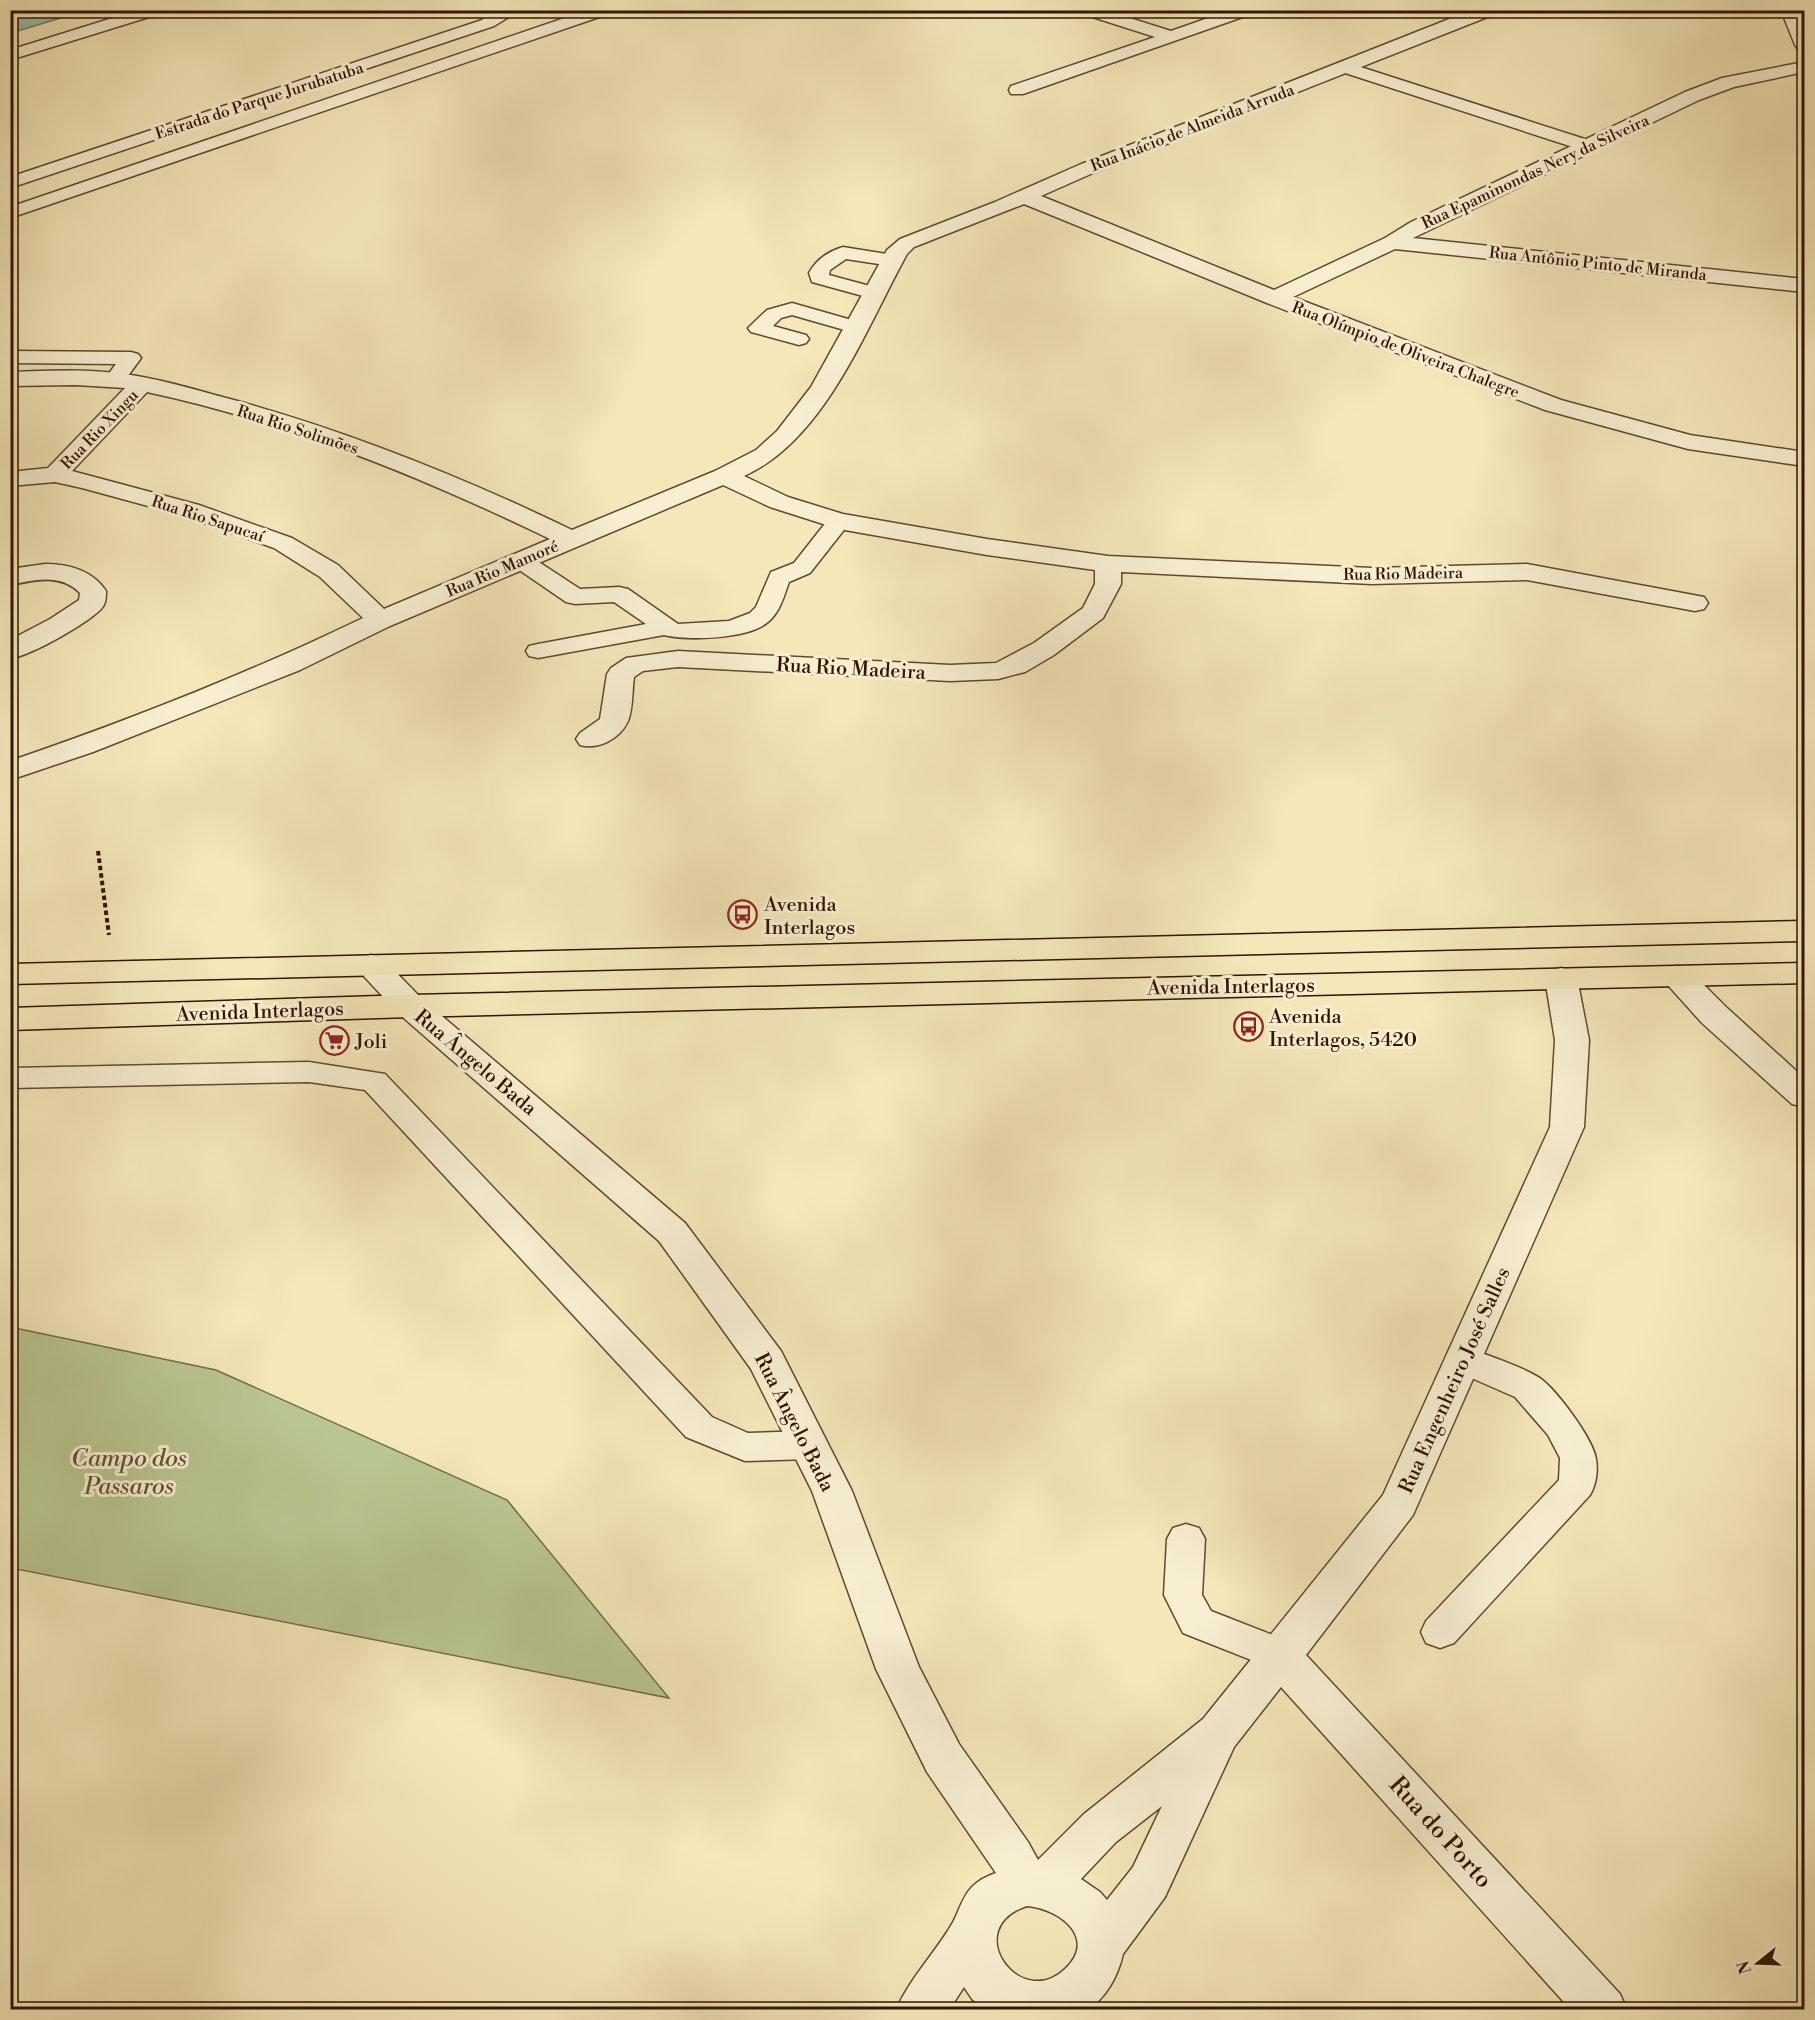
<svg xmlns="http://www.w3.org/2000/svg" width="1815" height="2020" font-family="'Libre Bodoni',serif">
  <rect width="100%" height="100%" fill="#f4e7ba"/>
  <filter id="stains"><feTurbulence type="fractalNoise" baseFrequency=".00333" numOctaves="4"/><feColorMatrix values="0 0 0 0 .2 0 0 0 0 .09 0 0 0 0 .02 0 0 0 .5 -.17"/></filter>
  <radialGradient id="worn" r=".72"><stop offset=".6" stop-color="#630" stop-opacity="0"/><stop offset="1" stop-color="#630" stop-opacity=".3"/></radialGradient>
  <path fill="#b9c691" stroke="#756c49" stroke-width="1.5" d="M10 1327 216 1370 507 1500 669 1698 11 1568Z"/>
  <path fill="#9cc0ab" stroke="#717b67" stroke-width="1.5" d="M11 10H84V11L11 33Z"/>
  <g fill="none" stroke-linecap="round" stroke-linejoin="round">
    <defs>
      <g id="service">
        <path d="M138 10H164L162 13 10 60V50Z"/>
        <path d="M494 10H510L507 18 494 26 10 188V177L482 20Z"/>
        <path d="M588 10H613L611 13 10 218V207Z"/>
        <path d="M1078 10H1104L1171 31 1231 10H1256L1254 13 1023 94H1011L1009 90 1011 86 1155 37 1080 13Z"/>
        <path d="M1345 62 1594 142 1597 146 1594 150H1582L1339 71 1337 67Z"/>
        <path d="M843 247 899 256 902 260 899 264 892 266 846 259 830 270 829 275 881 289 884 293 881 297 874 299 812 282 809 273C816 260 829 251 843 247Z"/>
        <path d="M792 303 862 323 865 327 862 331 855 333 792 315 781 318 773 326 806 335 809 339 806 343 799 345 751 332 748 328 767 310Z"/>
        <path d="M10 351 131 352 138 354 141 358 122 384 115 386 108 384 104 380 116 364 10 363Z"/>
        <path d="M839 514 847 516 851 521 847 526 810 573 789 582C784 596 780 612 768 622 748 639 688 641 664 635L538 658 529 656 526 651 529 646 538 644 646 624 614 602 575 604 566 602 512 565 508 560 512 555 520 553 528 555 580 589 619 587 628 589 678 624 729 621 750 613 756 607 771 572 794 563 831 516Z"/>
        <path d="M309 1062 385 1074 712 1417 748 1433 809 1431 822 1435 827 1445 822 1455 809 1459 745 1461 686 1437 365 1090 309 1082 10 1088V1068Z"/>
        <path d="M1463 1347C1480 1352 1528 1369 1541 1379 1558 1392 1593 1439 1596 1459 1598 1471 1596 1485 1590 1495L1454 1643 1440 1648 1426 1643 1421 1632 1426 1621 1559 1480 1560 1458 1548 1435 1515 1397 1451 1369 1446 1360 1451 1351Z"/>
        <path d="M1186 1524 1199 1528 1205 1539 1202 1595 1211 1611 1293 1643 1299 1655 1293 1667 1279 1671 1183 1633 1164 1595 1167 1539 1173 1528Z"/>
      </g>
      <g id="minor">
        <path d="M1472 10H1497L1495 14 1093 173 1041 196 1274 290 1385 238 1411 222 1685 92 1722 78 1804 62V72L1734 87 1699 100 1413 238 1804 279V292L1395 249 1293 297 1561 400 1690 435 1804 452V466L1688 449 1545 410 1267 303 1024 204 914 247 907 254C866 328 825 440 744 476L788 497 843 514 987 539 1108 556 1372 568 1527 564 1704 597 1708 603 1704 609 1695 611 1527 580 1372 584 1121 572V584L1103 618 1054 655 1025 672 998 679 950 681 678 667 643 671 634 677C632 691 633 709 628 721 620 739 598 750 580 745L576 739 580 733 600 719 607 674 611 668 626 658 678 651 950 665 996 663 1034 643 1083 608 1095 584V570L987 555 839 529 770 507 723 485 390 626 300 670 93 752 10 780V761C130 720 249 673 363 618L320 577 274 548 181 515 82 488 55 482 10 486V472L48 468 125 388 76 385 10 386V372C45 371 80 369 115 373 154 377 192 389 230 399 348 431 462 477 572 530L715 471 756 450 777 431 811 387 887 250 900 239 995 202 1079 165ZM147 392C287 422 422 477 550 539L384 609 338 565 292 538 199 505 72 471Z"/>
        <path d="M45 564C69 564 92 570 106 591 106 597 106 604 101 609 85 625 33 654 10 659V640L50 619 79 600 80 593C60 573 35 580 10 585V569Z"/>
        <path d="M371 955 382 958 422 999 685 1223 781 1351 852 1491 919 1667 959 1744 1028 1842 1038 1860 1084 1814 1203 1719 1383 1495 1550 1127 1555 1040 1545 978 1550 971 1561 968 1572 971 1577 978 1589 1040 1584 1127 1413 1515 1306 1655 1620 1994 1627 2010H1571L1281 1687 1234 1747 1165 1897 1123 1954C1118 1976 1107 1996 1088 2010H985L972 1999 964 1987 949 2010H896C910 1978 935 1953 952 1924 959 1912 962 1897 972 1887 979 1880 987 1876 996 1873L927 1772 876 1669 812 1491 751 1369 659 1241 398 1013 360 972 355 965 360 958ZM1162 1806 1133 1867 1107 1900 1100 1892 1081 1879 1116 1842ZM1027 1906C1060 1909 1098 1938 1065 1969 1020 2012 959 1928 1027 1906Z"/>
        <path d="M1677 966 1688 969 1726 1007 1804 1078V1107L1792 1104 1702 1023 1666 983 1661 976 1666 969Z"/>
      </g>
      <path id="tertiary" d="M1781 10H1798L1804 26V50L1798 49 1795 45Z"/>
      <g id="primary">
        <path d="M1804 921V941L10 984V964Z"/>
        <path d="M1804 963V983L410 1017 10 1030V1008L410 995Z"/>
      </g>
    </defs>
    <use href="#service" stroke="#62482f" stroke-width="3"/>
    <use href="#minor" stroke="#62482f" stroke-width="3"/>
    <use href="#tertiary" stroke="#62482f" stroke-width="3"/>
    <use href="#primary" stroke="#311301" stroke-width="3"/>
    <path stroke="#311301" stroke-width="4" stroke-dasharray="4.5 3" stroke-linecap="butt" d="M98 851 109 935"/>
    <use href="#service" fill="#f8efd2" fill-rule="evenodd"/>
    <use href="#minor" fill="#f8efd2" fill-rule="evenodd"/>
    <use href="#tertiary" fill="#f8efd2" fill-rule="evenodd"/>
    <use href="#primary" fill="#f4e7ba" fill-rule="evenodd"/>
  </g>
  <defs>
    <symbol id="bus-ring" viewBox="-11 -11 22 22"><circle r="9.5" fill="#f8efd2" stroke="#8f2418" stroke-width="1.5"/><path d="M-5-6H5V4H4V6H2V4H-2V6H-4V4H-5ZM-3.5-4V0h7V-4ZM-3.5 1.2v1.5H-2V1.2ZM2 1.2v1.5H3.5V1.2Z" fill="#8f2418"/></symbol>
    <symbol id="supermarket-ring" viewBox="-11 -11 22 22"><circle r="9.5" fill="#f8efd2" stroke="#8f2418" stroke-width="1.5"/><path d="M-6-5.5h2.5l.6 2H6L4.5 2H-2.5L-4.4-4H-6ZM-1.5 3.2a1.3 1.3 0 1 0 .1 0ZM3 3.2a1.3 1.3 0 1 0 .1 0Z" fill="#8f2418"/></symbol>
  </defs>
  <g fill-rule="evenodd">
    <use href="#bus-ring" x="726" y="898" width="33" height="33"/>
    <use href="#bus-ring" x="1232" y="1010" width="33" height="33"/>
    <use href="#supermarket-ring" x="318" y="1024" width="33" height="33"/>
  </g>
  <g text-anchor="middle" stroke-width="6" stroke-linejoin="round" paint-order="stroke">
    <g font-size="16" fill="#311301" stroke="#f8efd2">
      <text transform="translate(259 100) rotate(-18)" y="6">Estrada do Parque Jurubatuba</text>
      <text transform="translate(1192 127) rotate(-21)" y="6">Rua Inácio de Almeida Arruda</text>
      <text transform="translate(1535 171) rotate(-25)" y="6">Rua Epaminondas Nery da Silveira</text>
      <text transform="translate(1598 263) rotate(6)" y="6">Rua Antônio Pinto de Miranda</text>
      <text transform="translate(1406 349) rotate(21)" y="6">Rua Olímpio de Oliveira Chalegre</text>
      <text transform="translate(99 429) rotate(-46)" y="6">Rua Rio Xingu</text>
      <text transform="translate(298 429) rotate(18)" y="6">Rua Rio Solimões</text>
      <text transform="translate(208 518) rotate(18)" y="6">Rua Rio Sapucaí</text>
      <text transform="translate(502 568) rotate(-23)" y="6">Rua Rio Mamoré</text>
      <text transform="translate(1403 573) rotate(-1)" y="6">Rua Rio Madeira</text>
    </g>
    <g font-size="20" fill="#311301" stroke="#f8efd2">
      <text transform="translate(851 668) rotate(3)" y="7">Rua Rio Madeira</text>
      <text transform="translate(1231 986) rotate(-1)" y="7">Avenida Interlagos</text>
      <text transform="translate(260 1011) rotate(-2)" y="7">Avenida Interlagos</text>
      <text transform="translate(476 1062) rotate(40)" y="7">Rua Ângelo Bada</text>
      <text transform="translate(1454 1380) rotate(-66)" y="7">Rua Engenheiro José Salles</text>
      <text transform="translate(795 1422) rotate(63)" y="7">Rua Ângelo Bada</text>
    </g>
    <g font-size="20" fill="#311301" stroke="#f8efd2" text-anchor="start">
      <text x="764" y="911">Avenida<tspan x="764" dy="23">Interlagos</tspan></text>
      <text x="1269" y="1023">Avenida<tspan x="1269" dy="23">Interlagos, 5420</tspan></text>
      <text x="355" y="1048">Joli</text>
    </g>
    <g font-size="24" font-style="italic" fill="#615233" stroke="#f8efd2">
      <text x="129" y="1466">Campo dos<tspan x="129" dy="28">Passaros</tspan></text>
    </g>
    <g font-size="24" fill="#311301" stroke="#f8efd2">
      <text transform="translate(1441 1832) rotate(48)" y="8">Rua do Porto</text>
    </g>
  </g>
  <rect width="1815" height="2020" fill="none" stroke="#f4e7ba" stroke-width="36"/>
  <rect x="12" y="12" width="1791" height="1996" fill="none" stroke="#311301" stroke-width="3"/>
  <rect x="18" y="18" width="1779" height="1984" fill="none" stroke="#311301" stroke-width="1.5"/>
  <g transform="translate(1758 1963) rotate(252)" stroke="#f8efd2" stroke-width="4.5" paint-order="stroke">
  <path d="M0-4.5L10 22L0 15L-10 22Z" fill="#311301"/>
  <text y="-9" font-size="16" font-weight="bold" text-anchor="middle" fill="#311301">N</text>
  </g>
  <rect width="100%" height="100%" filter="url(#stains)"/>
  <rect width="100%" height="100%" fill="url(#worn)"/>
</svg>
